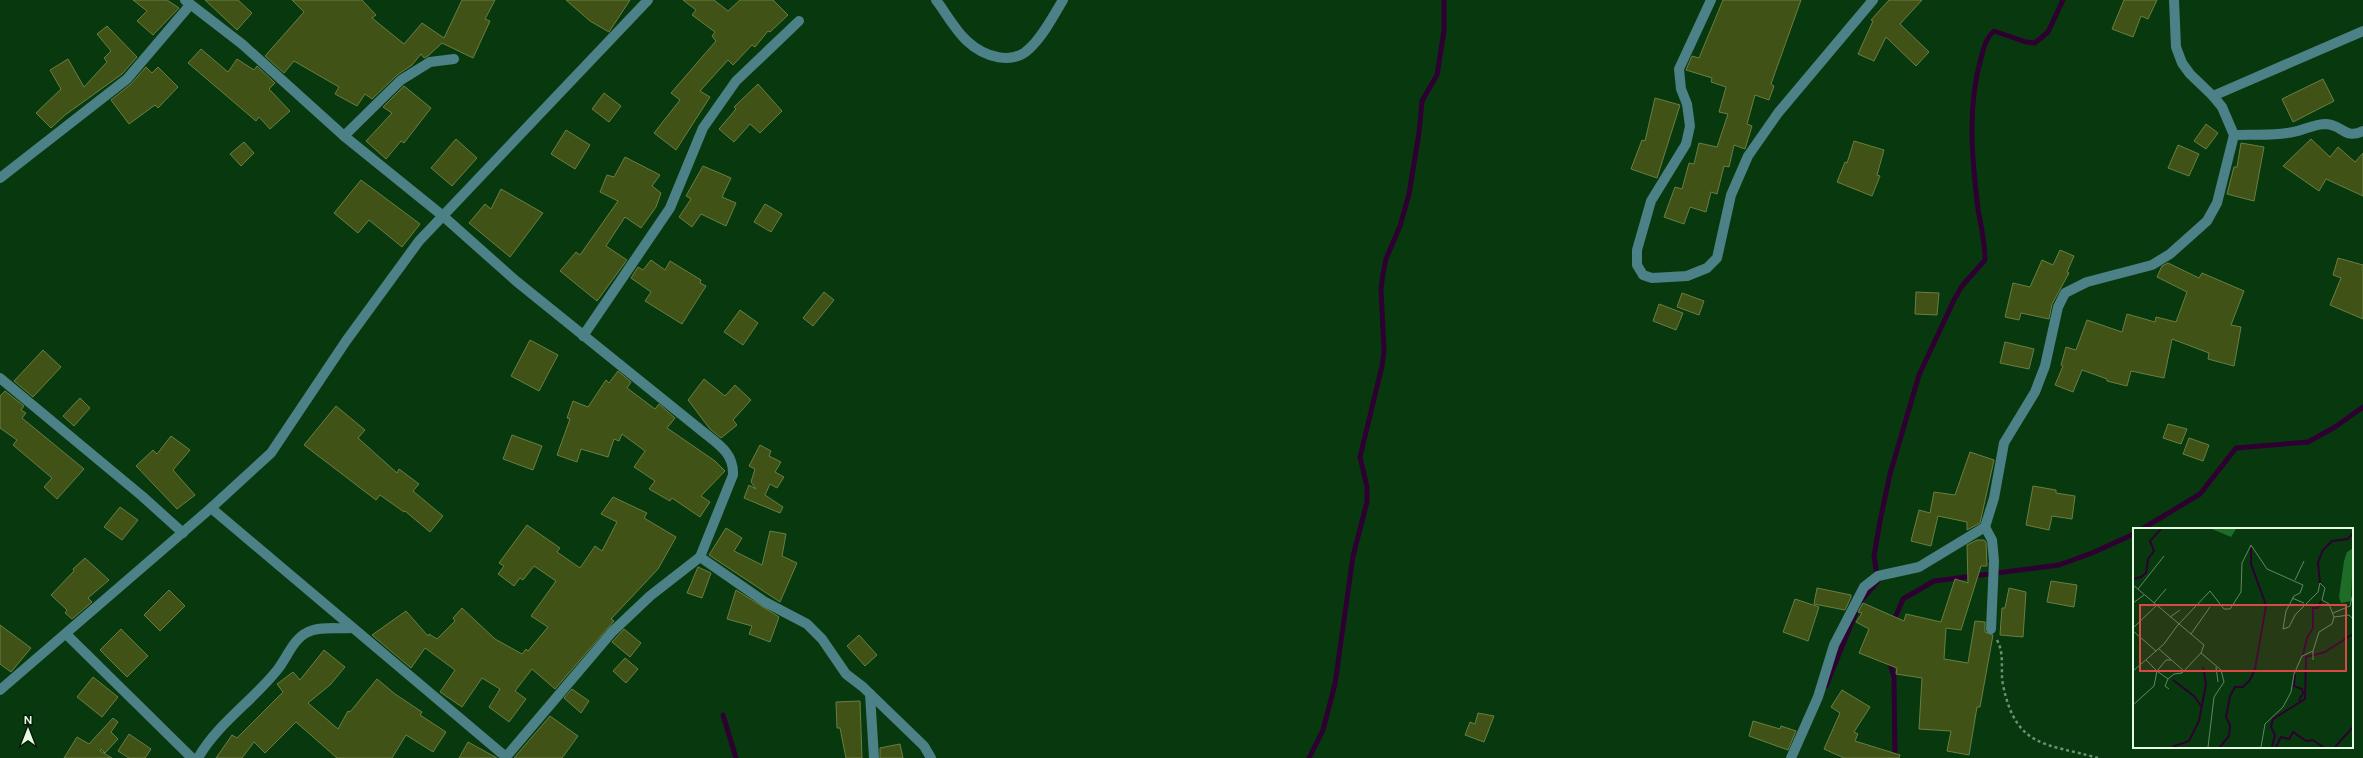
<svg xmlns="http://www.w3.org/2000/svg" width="2363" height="758" font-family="Figtree,sans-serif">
  <rect width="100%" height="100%" fill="#08390e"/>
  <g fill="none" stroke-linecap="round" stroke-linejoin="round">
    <g stroke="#2d0031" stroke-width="5">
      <path d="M2142 529 2200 494 2236 448 2308 442 2335 427 2363 407"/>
      <path d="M1861 601 1878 581 1874 556 1880 521 1890 474 1919 375 1954 300 1962 286 1985 260C1985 242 1981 226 1978 209 1972 159 1967 107 1981 58 1984 48 1985 39 1994 31L2026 42 2035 43 2048 32 2063 0"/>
      <path d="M1893 623 1903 599 1934 581 2059 565 2092 553 2134 534"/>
      <path d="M1889 659 1894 677 1895 758"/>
      <path d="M1826 686 1856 612"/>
      <path d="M723 715 736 758"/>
      <path d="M1309 758 1323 730 1335 684 1353 556 1367 502V487L1360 457 1382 366 1384 351 1381 289 1383 274 1386 259 1400 226 1409 194 1419 133 1422 101 1437 75 1444 31V0"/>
    </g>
  </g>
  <g fill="#405216" stroke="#697e43">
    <path d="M133 0H167L179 8 153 35 137 21 147 11Z"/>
    <path d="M205 0H238L252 13 237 30Z"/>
    <path d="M292 0H362L376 15 372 18 404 44 422 23 444 38 462 0H495L485 19 490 21 473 58 442 43 428 56 424 58 421 54 412 65 397 75 372 99 365 94 357 106 335 94 339 87 294 61 284 73 265 56 304 12Z"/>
    <path d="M566 0H630L609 32 590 21Z"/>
    <path d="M683 0H714L728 11 740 0H773L788 15 770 32 768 31 755 47 752 45 733 65 728 60 700 91 710 97 676 150 654 133 680 100 671 93 716 41 712 36 715 32 692 15 696 10Z"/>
    <path d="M1723 0H1801L1771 84 1774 86 1769 100 1755 95 1747 124 1752 126 1745 149 1734 145 1729 167 1724 166 1717 194 1711 192 1706 212 1690 207 1684 224 1664 217 1675 187 1682 189 1689 163 1694 164 1699 143 1717 147 1728 114 1719 112 1726 87 1711 82 1712 78 1686 70 1692 56 1699 58Z"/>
    <path d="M1889 0H1922L1900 24 1929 52 1916 66 1886 37 1874 61 1858 54 1873 21 1871 20Z"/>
    <path d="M2124 0H2157L2148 19 2141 16 2133 37 2112 29Z"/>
    <path d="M107 26 137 57 122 74 65 115 51 128 36 113 61 89 50 70 68 59 84 87 107 62 104 58 111 51 97 34Z"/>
    <path d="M201 49 228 72 237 59 254 70 257 66 275 83 269 89 290 111 270 129 259 117 256 121 188 63Z"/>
    <path d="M146 67 152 73 158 67 178 87 158 108 155 105 129 124 111 100 131 84Z"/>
    <path d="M2323 79 2334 101 2293 122 2282 99Z"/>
    <path d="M758 84 782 111 760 133 750 124 734 142 719 129 736 109 734 107Z"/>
    <path d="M404 86 431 108 404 143 401 141 386 159 366 141 392 113 383 107Z"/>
    <path d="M604 93 621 106 609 122 592 109Z"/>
    <path d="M1655 98 1680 105 1657 178 1631 169 1642 140 1645 141Z"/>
    <path d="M2206 124 2218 133 2206 149 2194 141Z"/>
    <path d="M566 130 590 145 575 169 551 154Z"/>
    <path d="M456 139 477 158 452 186 431 168Z"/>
    <path d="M2311 139 2330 157 2338 147 2355 162 2363 153V196L2326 179 2319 191 2283 166Z"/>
    <path d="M1854 141 1884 150 1877 175 1880 176 1872 196 1837 182 1845 162 1847 163Z"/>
    <path d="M244 142 254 153 241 166 230 154Z"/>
    <path d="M2241 143 2264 147 2254 201 2227 194 2234 167H2237Z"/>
    <path d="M2178 145 2199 154 2189 176 2168 168Z"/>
    <path d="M625 157 660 175 652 186 661 193 656 207 641 228 625 217 606 246 627 260 597 301 560 271 576 252 580 255 618 201 600 192 607 175 614 177Z"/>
    <path d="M703 166 731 178 722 197 736 203 726 226 701 214 692 227 679 217 691 199 686 196Z"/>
    <path d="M361 180 420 224 402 247 369 220 358 233 334 213Z"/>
    <path d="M501 189 543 213 510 257 469 223 485 204 491 209Z"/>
    <path d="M765 204 782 214 771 232 754 222Z"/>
    <path d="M2060 250 2074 256 2067 272 2069 273 2052 304 2049 319 2021 313 2019 320 2005 317 2013 283 2030 287 2042 260 2053 265Z"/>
    <path d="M2338 258 2363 265V319L2330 305 2341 278 2333 275Z"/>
    <path d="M651 260 665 270 670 261 701 280 700 283 706 286 682 324 645 301 651 292 631 278 638 267 643 270Z"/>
    <path d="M2168 263 2199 278 2202 273 2244 291 2231 325 2241 327 2234 366 2208 359 2209 353 2172 339 2164 378 2131 371 2127 386 2107 381V379L2082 370 2073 392 2055 385 2063 366 2061 365 2066 347 2076 350 2087 320 2122 332 2127 314 2155 322 2156 317 2176 322 2187 292 2157 277 2162 266Z"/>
    <path d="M824 292 834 300 813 326 803 318Z"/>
    <path d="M1916 292 1939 293 1937 315 1915 314Z"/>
    <path d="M1682 293 1704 301 1699 315 1677 307Z"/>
    <path d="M1659 304 1683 313 1676 330 1653 321Z"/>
    <path d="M740 310 758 323 743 345 724 332Z"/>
    <path d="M530 340 558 355 539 391 511 376Z"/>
    <path d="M2005 342 2034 349 2029 369 2000 363Z"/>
    <path d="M43 350 61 367 33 397 14 381Z"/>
    <path d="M618 371 631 382 627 388 655 409 659 404 675 418 667 428 715 461 725 471 701 496 710 502 700 517 672 498 670 501 649 489 655 481 634 467 645 451 622 434 619 441 614 439 608 457 581 449 577 462 557 455 570 419 567 418 573 401 588 407 606 380 609 383Z"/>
    <path d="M704 379 725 396 735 385 751 400 733 420 737 425 721 438 710 429 688 400Z"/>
    <path d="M5 391 24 406 21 410 26 413 22 418 84 469 57 499 44 487 52 478 13 445 17 440 0 428V396Z"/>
    <path d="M80 398 90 408 74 426 63 416Z"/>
    <path d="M336 406 365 430 358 438 397 473 399 469 419 484 413 491 443 516 430 532 405 511 404 512 380 495 376 500 304 445Z"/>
    <path d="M2168 424 2187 429 2181 444 2163 438Z"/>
    <path d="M512 435 542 446 533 470 503 459Z"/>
    <path d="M171 436 190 450 173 470 195 495 177 509 136 466 153 450 157 454Z"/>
    <path d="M2189 438 2209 445 2203 461 2183 454Z"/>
    <path d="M760 445 771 451 769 456 781 462 775 472 784 477 777 488 770 484 765 495 783 507 780 513 744 498 749 485 756 489 751 482 755 469 749 466Z"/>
    <path d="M1970 452 1994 460 1980 523 1967 530V522L1938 516 1931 546 1911 541 1919 510 1930 513 1934 492 1955 495Z"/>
    <path d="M2033 486 2056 490V493L2075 496 2072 519 2052 516 2049 530 2026 525Z"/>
    <path d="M613 497 647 513 644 518 676 537 658 569 611 619 614 621 555 689 532 669 515 691 526 699 509 722 489 707 500 689 482 678 462 707 440 692 455 670 425 648 411 668 372 635 406 611 428 636 429 634 437 639 455 621 453 618 462 608 495 639 522 654 526 649 528 651 548 627 531 616 556 581 534 566 523 580 520 578 514 586 498 574 504 566 499 563 527 525 560 548 557 552 580 568 595 546 602 551 617 522 601 514Z"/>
    <path d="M120 507 138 520 122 540 104 527Z"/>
    <path d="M726 528 742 538 734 551 762 565 770 531 786 534 782 556 797 563 780 602 709 555Z"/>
    <path d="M1977 540H1984L1986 542 1987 566H1981L1961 630 1946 628 1944 659 1968 663 1975 621 1985 622V632L1993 635 1980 707H1977L1969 755 1947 751 1951 731 1919 729 1922 678 1896 674 1897 668 1859 653 1869 629 1856 622 1862 613 1858 612 1863 603 1904 621 1906 614 1941 622 1955 579 1968 583 1967 545Z"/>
    <path d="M85 558 109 580 88 598 92 602 72 619 65 613 67 610 51 595 74 571 73 569Z"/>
    <path d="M698 567 711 573 702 598 687 593Z"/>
    <path d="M2051 581 2077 585 2074 607 2047 602Z"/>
    <path d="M1817 588 1851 595V597L1845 610 1814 604Z"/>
    <path d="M2009 588 2026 592 2023 637 2000 635 2002 608H2005Z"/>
    <path d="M169 590 185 606 160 631 144 615Z"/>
    <path d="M736 590 779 617 770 642 749 634 752 626 727 619Z"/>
    <path d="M1795 599 1819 607 1808 641 1783 632Z"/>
    <path d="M0 625 31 648 11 672 0 664Z"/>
    <path d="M121 629 148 656 127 677 100 650Z"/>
    <path d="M624 629 641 643 630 657 612 642Z"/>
    <path d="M859 635 877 655 865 666 847 646Z"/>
    <path d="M324 650 345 667 330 685 308 703 338 729 348 711 350 712 377 679 395 694 422 712 420 715 446 732 433 752 406 735 392 758H337L296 722 265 753 254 742 242 758H216L232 735 237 738 283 692 277 684 293 672 300 680Z"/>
    <path d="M625 658 638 669 626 683 613 671Z"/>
    <path d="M93 677 118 697 102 717 77 697Z"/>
    <path d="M572 689 589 701 581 713 564 698Z"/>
    <path d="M1842 690 1870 707 1854 732 1858 734 1855 741 1900 755 1899 758H1844L1824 749 1840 713 1831 707Z"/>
    <path d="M860 701 862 758H846L840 728H837L836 702Z"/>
    <path d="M1478 713 1494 716 1484 742 1465 735 1470 722 1475 724Z"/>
    <path d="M550 716 578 736 562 758H514Z"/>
    <path d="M113 718 118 722 111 732 118 739 105 753 101 749 100 751 112 758H64L77 737 89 744Z"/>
    <path d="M1753 721 1780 729 1781 726 1796 731 1788 750 1749 736Z"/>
    <path d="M129 734 151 749 145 758H129L118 751Z"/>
    <path d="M468 742 497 758H459Z"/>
    <path d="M900 744 903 758H880V748Z"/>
  </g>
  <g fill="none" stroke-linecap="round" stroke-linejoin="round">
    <path stroke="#6b926e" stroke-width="2.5" stroke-dasharray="3 3" stroke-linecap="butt" d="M1997 640C2005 655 2000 669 2003 685 2016 748 2045 743 2098 758"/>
    <g stroke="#4b8187" stroke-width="10">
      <path d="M185 0 242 44 344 136 443 216 516 281 702 431C718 444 734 453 733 475L700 557 650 596 612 632 505 758"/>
      <path d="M936 0C946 13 955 30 967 41 984 57 1013 66 1030 48 1044 35 1053 16 1063 0"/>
      <path d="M1711 0 1679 69 1681 89 1687 104 1690 126 1686 144 1651 201 1637 250V265L1643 275 1652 278 1687 276 1707 268 1717 258 1731 195 1748 156 1778 113 1873 0"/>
      <path d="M2213 96 2363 31"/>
      <path d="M2234 135C2251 134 2270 136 2287 133 2301 132 2312 124 2326 124 2343 125 2345 140 2363 131"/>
      <path d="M344 136 401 80 430 62 454 59"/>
      <path d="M0 178 127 79 190 5"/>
      <path d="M583 336 670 208 703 128 736 81 799 21"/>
      <path d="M0 378 142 496 183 533"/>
      <path d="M211 508 506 757"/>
      <path d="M1985 527 1992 540 1994 561 1991 629"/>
      <path d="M700 557 765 602 807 624 822 639 846 674 863 687 924 746 931 758"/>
      <path d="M66 634 192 758"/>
      <path d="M0 690 211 508 271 453 346 341 419 241 648 0"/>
      <path d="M870 694 874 758"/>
      <path d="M198 758C218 723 253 701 278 669 288 656 293 639 308 632 319 626 339 629 351 628"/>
      <path d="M1791 758 1818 697 1834 645 1864 587 1878 576 1919 567 1985 527 1994 498 2004 443 2035 392 2045 366 2058 307 2065 293 2087 282 2152 265 2170 254 2207 221 2217 203 2234 135 2222 107 2213 96 2190 74 2182 63 2176 47 2174 0"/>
    </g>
  </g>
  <g transform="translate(2133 528)">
    <rect width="220" height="220" fill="#08390e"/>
    <path d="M79 1H103L98 9ZM220 20 218 73 208 75 206 69 211 33 214 24Z" fill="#1e6d27"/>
    <path fill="none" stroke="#2d0031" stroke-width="2" d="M0 51 8 49 13 45 15 31 21 23 17 13 28 1M187 55 185 34 190 22 199 13 215 11 220 5M170 127 174 110 180 100V80H185L188 73M162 146 161 158 169 161 170 165 166 173M40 152 61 168 68 178M39 219 56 213 66 193 73 156 70 139M87 219 96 208 97 197 93 189 97 168 102 159H110L117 152 122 141 132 84 133 77 118 36V20M139 219 142 207 138 199 140 191 172 171 173 129 192 124 220 106M143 219 148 209 156 211 160 204 173 213 180 212 190 219M202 219 220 199"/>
    <path fill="none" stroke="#608763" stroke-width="1" d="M162 52 171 33M0 57 71 117 68 125 49 145 41 146 35 151 24 143 21 158 0 177M5 61 31 28M159 70 171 75M0 75 11 67M21 75 33 61M200 85 217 78 220 65M37 89 47 82M201 89 216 87 220 91M0 100 24 77M0 103 23 123M58 106 77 79M26 121 51 143M68 125 88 142 91 154 81 169 75 219M13 132 24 143 33 132H38M83 139 85 154M0 143 31 116 44 98 77 63 91 81H97L108 64 109 35 118 17 134 41 170 57 167 65 161 68 153 83 150 101 156 99 162 87 185 64 187 55 192 60 189 72 196 76 201 89 199 96 186 104 180 123V132M35 151 32 158 36 161M128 219 132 196 150 179 158 164 161 146 169 128 180 123"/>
    <path fill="#d84844" fill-opacity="0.15" stroke="#d84844" stroke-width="2" d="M7 77H213V143H7Z"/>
    <rect width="220" height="220" fill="none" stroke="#e3fce2" stroke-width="2"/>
  </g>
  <g transform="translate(28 730)" stroke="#081c0a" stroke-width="3" paint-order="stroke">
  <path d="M0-3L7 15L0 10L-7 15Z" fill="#e3fce2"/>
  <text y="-6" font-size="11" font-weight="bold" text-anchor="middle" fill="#e3fce2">N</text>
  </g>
</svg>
